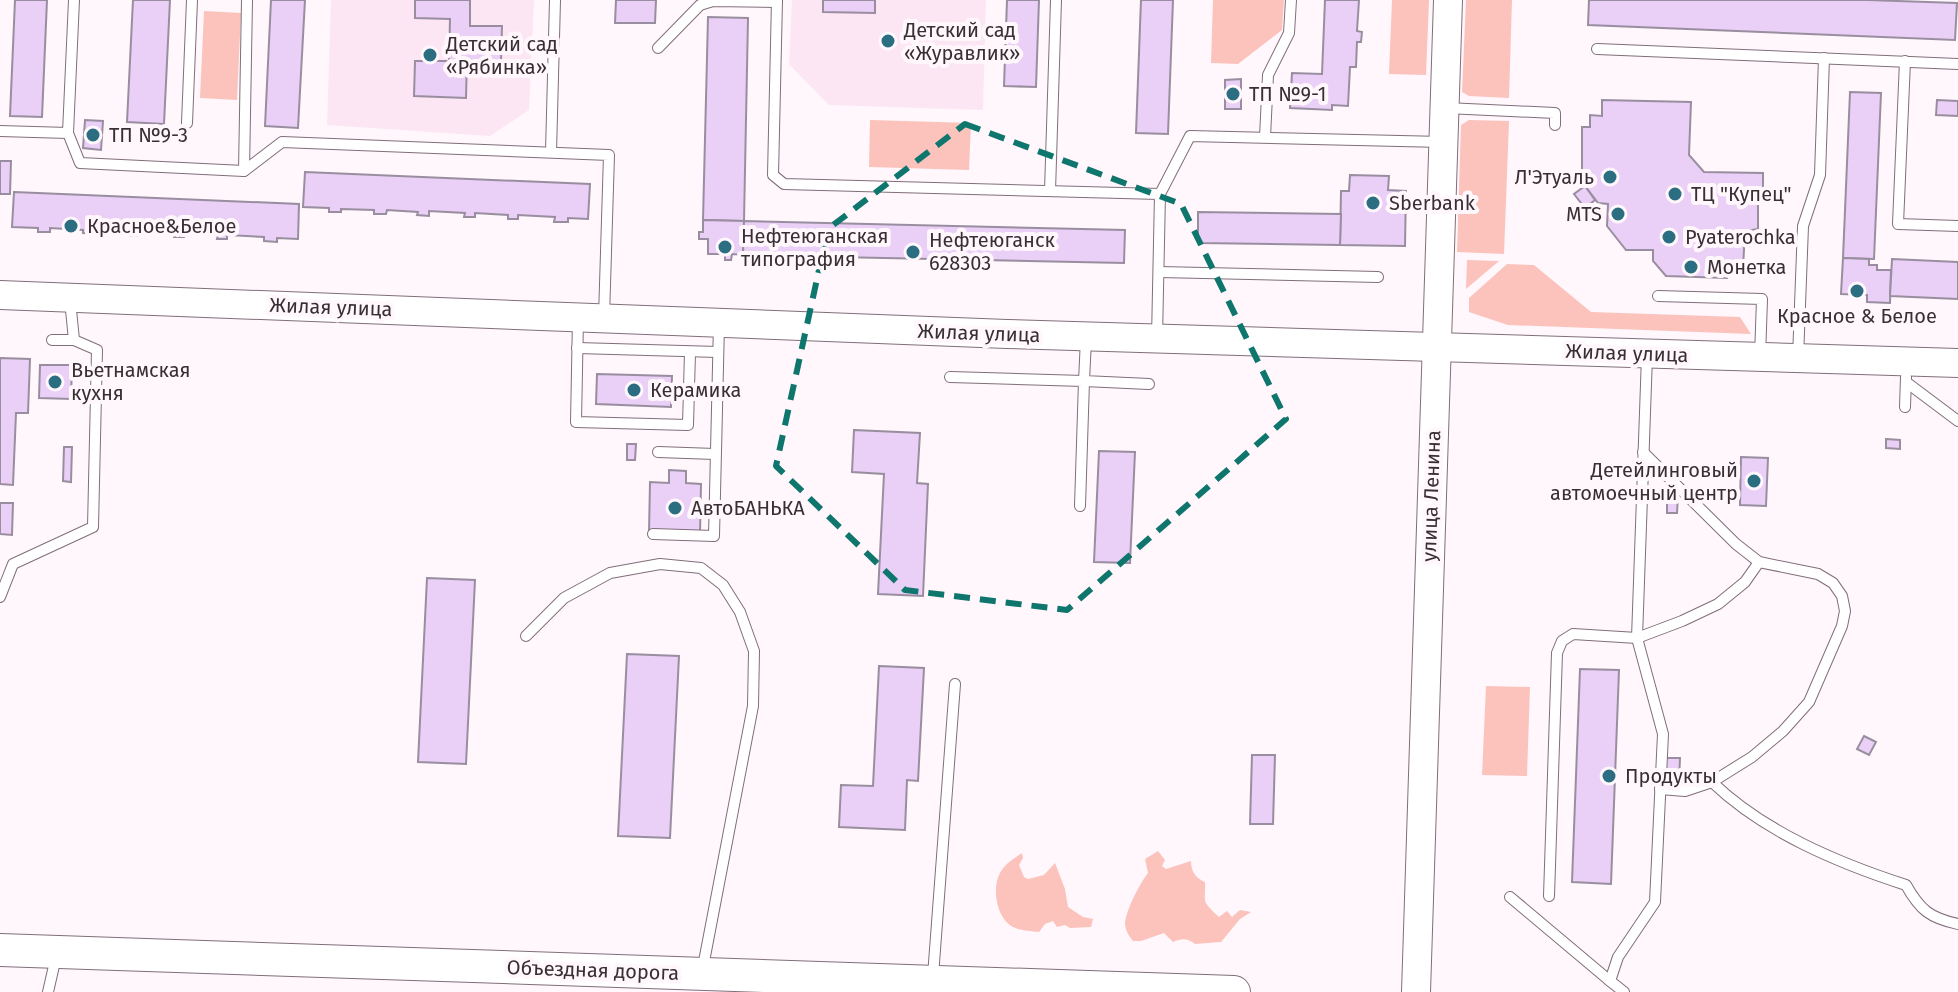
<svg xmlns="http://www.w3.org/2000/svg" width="1958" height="992" font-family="'Fira Sans',sans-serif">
  <rect width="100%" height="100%" fill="#fff7fc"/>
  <g fill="#fce6f4">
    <path d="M331 0H534L529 110 490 136 327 125Z"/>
    <path d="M792 0H986L983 110 829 105 789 64Z"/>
  </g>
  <g fill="#fbc3bc">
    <path d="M1213 0H1284L1282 30 1238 64 1211 63Z"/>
    <path d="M1392 0H1429L1426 75 1389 74Z"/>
    <path d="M1466 0H1512L1509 98 1469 96 1462 92Z"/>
    <path d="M204 11 241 13 237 100 200 98Z"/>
    <path d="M870 120 971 123 969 170 869 167Z"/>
    <path d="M1469 120 1509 121 1504 254 1457 252 1461 125Z"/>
    <path d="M1467 260 1499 261 1466 289Z"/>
    <path d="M1507 264 1534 265 1591 312 1740 317 1751 334 1508 325 1469 312V298Z"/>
    <path d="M1486 686 1530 687 1527 776 1482 775Z"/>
    <path d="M1158 851 1165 860 1162 866 1166 869 1191 861C1191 871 1195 878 1205 882 1206 904 1200 899 1219 917L1227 911 1232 917 1240 910 1251 912 1240 919 1221 942 1195 944C1188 938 1182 938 1173 942L1164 933 1141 941H1133C1129 936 1125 930 1125 923 1127 908 1139 885 1148 873L1145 859Z"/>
    <path d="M1022 853 1023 858 1019 865 1024 877 1028 879 1044 875 1055 863 1065 889 1068 907 1083 917 1093 919 1091 927 1070 928 1065 925 1057 927 1053 921 1045 924 1039 932C1031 931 1021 931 1013 927 997 919 992 890 999 875 1004 864 1013 859 1022 853Z"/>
  </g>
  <g fill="#eacff7" stroke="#998e9f" stroke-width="2">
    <path d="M15 0H47L42 117 10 116Z"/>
    <path d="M133 0H170L164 124 127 122Z"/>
    <path d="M271 0H305L298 128 265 126Z"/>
    <path d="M415 0H470V26H502L501 61 467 60 466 98 414 96 415 61H449L450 19 415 18Z"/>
    <path d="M616 0H656L655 23H615Z"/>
    <path d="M823 0H875V13L823 12Z"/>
    <path d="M1007 0H1039L1036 87 1004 86Z"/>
    <path d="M1141 0H1173L1168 134 1136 133Z"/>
    <path d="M1325 0H1359L1357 31 1362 32 1361 42H1357L1356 67H1350L1348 106 1332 105V110L1290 108 1292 73 1322 74Z"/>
    <path d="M1589 0H1868L1957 3 1955 40 1588 25Z"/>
    <path d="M708 17 748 18 744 221 703 220Z"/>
    <path d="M1241 79V109H1225V80Z"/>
    <path d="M1850 92 1881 93 1874 259 1843 258Z"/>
    <path d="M1602 100 1691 102 1689 155 1704 172 1763 173V188H1758V229L1745 231 1743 268H1728L1727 278 1666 276 1653 261V250H1626L1607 226 1608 204 1598 203 1582 182V127H1590V115L1602 116Z"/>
    <path d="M1937 100 1958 101V116L1936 115Z"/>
    <path d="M85 120 103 121 101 150 83 148Z"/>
    <path d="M0 161H11L10 194H0Z"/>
    <path d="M305 172 590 184 588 219 568 218V222H554L555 217 518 215V219H508V215L475 213V217H464L465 213 429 211V216L417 215 418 212 387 210 386 214H374V210L341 209V212H329V208L303 207Z"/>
    <path d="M1350 175 1389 176 1388 190 1406 191 1405 246 1340 245 1341 191H1349Z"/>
    <path d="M1585 186 1595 200 1585 208 1574 194Z"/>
    <path d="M14 192 299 204 298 239 277 238V242L264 241V237L227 235V239H217L218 235 184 233V237H174V233L139 231 138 236 127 235V232L96 230V234L83 233V230L50 228V232H38V228L12 227Z"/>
    <path d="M1198 212 1341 214 1340 245 1198 243Z"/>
    <path d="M703 220 744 221 743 255 732 254 731 260H725V254H708V239H699V232H703Z"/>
    <path d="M744 221 1125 230 1124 263 743 255Z"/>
    <path d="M1843 258 1869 259V265H1877V270H1891L1890 303 1867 302V295L1841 294Z"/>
    <path d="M1892 259 1958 262V299L1890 296Z"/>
    <path d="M0 358 30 359 28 413H16L13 485 0 484Z"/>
    <path d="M40 365H72L71 399 39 398Z"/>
    <path d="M597 374 672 376 671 407 596 404Z"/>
    <path d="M854 430 920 433 917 483 928 484 923 596 878 594 884 474 852 472Z"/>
    <path d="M1886 439 1900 440V449L1886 448Z"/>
    <path d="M627 444H636L635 460H627Z"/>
    <path d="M64 447H72L71 482 63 481Z"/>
    <path d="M1099 451 1135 452 1130 563 1094 562Z"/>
    <path d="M1741 457 1768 458 1766 506 1740 505Z"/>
    <path d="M669 470 686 471V483L701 484 700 534 649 532 650 482 669 483Z"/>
    <path d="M1667 496H1678L1677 513H1667Z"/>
    <path d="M0 503H13L12 535 0 534Z"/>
    <path d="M427 578 475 580 466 764 418 762Z"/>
    <path d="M627 654 679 656 670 838 618 836Z"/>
    <path d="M879 666 924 668 918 781 907 780 905 830 839 827 841 785 873 786Z"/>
    <path d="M1580 669 1619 670 1611 884 1572 882Z"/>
    <path d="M1864 736 1876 742 1869 755 1857 749Z"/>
    <path d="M1252 755H1275L1273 824H1250Z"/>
    <path d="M1665 758H1680L1679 781 1664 780Z"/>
  </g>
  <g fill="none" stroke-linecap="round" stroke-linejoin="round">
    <defs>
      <g id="lane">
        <path d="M777 0 773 175 784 184 1160 194 1157 338"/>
        <path d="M658 48 700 5 713 1 777 2"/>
        <path d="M1597 49 1958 64"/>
        <path d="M1905 61 1898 224 1958 226"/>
        <path d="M1446 108 1555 113V125"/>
        <path d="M187 123 192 0"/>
        <path d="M0 131 68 133 74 0"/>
        <path d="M68 133 80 163 244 171 282 142 609 155 604 317"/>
        <path d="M1265 137 1268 75 1289 33 1291 0"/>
        <path d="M551 152 555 0"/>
        <path d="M244 171 247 0"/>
        <path d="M1050 191 1056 0"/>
        <path d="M1160 194 1190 136 1443 142"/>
        <path d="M1159 272 1378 277"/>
        <path d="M1658 296 1762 299 1760 357"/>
        <path d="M578 318 576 422 688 425 690 352"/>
        <path d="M1086 339 1084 381 1149 384"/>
        <path d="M52 340H74L70 300"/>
        <path d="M577 348 718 352"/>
        <path d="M1798 358 1803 226 1820 175 1824 58"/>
        <path d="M950 377 1084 381 1080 506"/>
        <path d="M1906 382 1958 421"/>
        <path d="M1905 407 1906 377"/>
        <path d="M658 452 715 454"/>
        <path d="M1643 452 1736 544 1759 562 1818 574 1833 583 1842 596 1845 611 1842 626 1809 702 1783 731 1752 757 1712 782 1685 791 1660 789"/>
        <path d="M653 534 714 536 719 324"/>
        <path d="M0 597 13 564 93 527 97 350 74 340"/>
        <path d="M526 636 564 598 610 573 660 564 701 568 723 585 740 612 754 651 753 706 702 972"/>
        <path d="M1712 782C1764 832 1838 863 1906 885 1920 910 1930 918 1958 924"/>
        <path d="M1549 896 1557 653 1562 641 1573 634 1637 638 1682 621 1718 604 1745 582 1759 562"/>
        <path d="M1510 897 1610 981"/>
        <path d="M933 976 955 684"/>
        <path d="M48 992 56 957"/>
        <path d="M1624 992 1610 981 1618 957 1655 902 1663 734 1637 638 1647 356"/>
      </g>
      <g id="secondary">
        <path d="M0 295 1007 334 1958 363"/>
        <path d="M1416 992 1448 0"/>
      </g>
      <path id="primary" d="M0 950 1234 992"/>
    </defs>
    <use href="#lane" stroke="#806e7a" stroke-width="12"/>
    <use href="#secondary" stroke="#806e7a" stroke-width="30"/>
    <use href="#primary" stroke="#806e7a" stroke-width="34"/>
    <use href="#lane" stroke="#fff" stroke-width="10"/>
    <use href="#secondary" stroke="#fff" stroke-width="28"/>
    <use href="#primary" stroke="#fff" stroke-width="32"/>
  </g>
  <path fill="none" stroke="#0f766e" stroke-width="6" stroke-dasharray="16 10" stroke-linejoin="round" d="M965 124 1181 204 1286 419 1067 610 905 590 776 466 828 229Z"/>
  <g fill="#2c6e81" stroke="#fff7fc" stroke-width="3">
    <circle cx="888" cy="41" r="8"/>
    <circle cx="430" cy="55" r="8"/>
    <circle cx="1233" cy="94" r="8"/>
    <circle cx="93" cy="135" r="8"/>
    <circle cx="1610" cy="177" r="8"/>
    <circle cx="1675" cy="194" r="8"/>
    <circle cx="1373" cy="203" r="8"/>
    <circle cx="1618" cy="214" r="8"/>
    <circle cx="71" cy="226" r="8"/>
    <circle cx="1669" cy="237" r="8"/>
    <circle cx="725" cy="247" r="8"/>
    <circle cx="913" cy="252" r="8"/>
    <circle cx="1691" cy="267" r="8"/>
    <circle cx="1857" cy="291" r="8"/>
    <circle cx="55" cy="382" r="8"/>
    <circle cx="634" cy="390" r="8"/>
    <circle cx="1754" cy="481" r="8"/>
    <circle cx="675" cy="508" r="8"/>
    <circle cx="1609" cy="776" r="8"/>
  </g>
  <g text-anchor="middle" stroke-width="8" stroke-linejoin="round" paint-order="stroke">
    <g font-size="20" fill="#372f34" stroke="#fff7fc" text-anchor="start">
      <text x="904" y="37">Детский сад<tspan x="904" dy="23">«Журавлик»</tspan></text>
      <text x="446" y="51">Детский сад<tspan x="446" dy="23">«Рябинка»</tspan></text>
      <text x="1249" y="101">ТП №9-1</text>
      <text x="109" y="142">ТП №9-3</text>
      <text x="1594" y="184" text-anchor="end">Л'Этуаль</text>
      <text x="1691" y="201">ТЦ "Купец"</text>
      <text x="1389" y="210">Sberbank</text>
      <text x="1602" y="221" text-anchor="end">MTS</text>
      <text x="87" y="233">Красное&amp;Белое</text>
      <text x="741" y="243">Нефтеюганская<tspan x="741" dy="23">типография</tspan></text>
      <text x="1685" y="244">Pyaterochka</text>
      <text x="929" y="247">Нефтеюганск<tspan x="929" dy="23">628303</tspan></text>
      <text x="1707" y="274">Монетка</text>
      <text x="1857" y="323" text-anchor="middle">Красное &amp; Белое</text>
      <text x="71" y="377">Вьетнамская<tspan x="71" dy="23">кухня</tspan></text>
      <text x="650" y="397">Керамика</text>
      <text x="1738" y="477" text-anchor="end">Детейлинговый<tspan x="1738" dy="23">автомоечный центр</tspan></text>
      <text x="691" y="515">АвтоБАНЬКА</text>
      <text x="1625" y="783">Продукты</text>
    </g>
    <g font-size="20" fill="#372f34" stroke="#fff7fc">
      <text transform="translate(331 307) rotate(2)" y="7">Жилая улица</text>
      <text transform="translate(979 333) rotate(2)" y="7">Жилая улица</text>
      <text transform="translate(1627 353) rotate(2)" y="7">Жилая улица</text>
      <text transform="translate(1431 496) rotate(-88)" y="7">улица Ленина</text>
      <text transform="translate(593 970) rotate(2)" y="7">Объездная дорога</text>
    </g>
  </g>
</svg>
